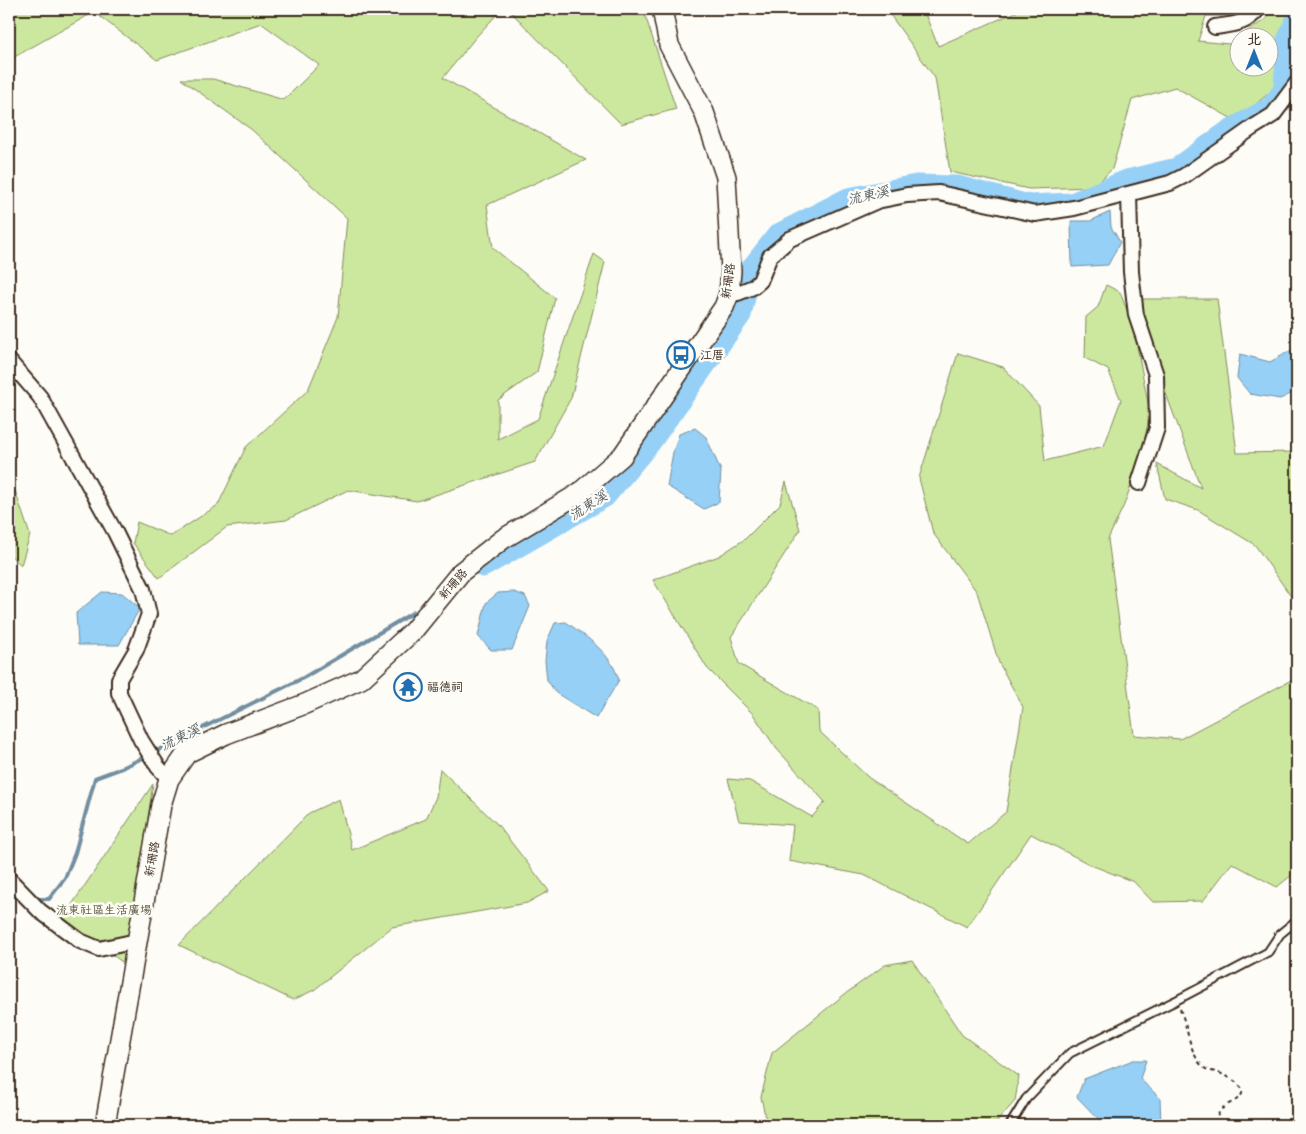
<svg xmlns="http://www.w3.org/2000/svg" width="1306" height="1134" font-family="'Playpen Sans','LXGW WenKai TC',sans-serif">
  <rect width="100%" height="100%" fill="#fdfcf7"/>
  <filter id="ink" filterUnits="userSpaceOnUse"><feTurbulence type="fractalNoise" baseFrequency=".02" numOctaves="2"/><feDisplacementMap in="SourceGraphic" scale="10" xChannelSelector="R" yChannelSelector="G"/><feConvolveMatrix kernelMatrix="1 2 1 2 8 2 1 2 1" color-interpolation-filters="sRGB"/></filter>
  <g filter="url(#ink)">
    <g fill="#cce89f" stroke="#84895e">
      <path d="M9 9H502L475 38 443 78 586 160 487 205 493 248 555 298 537 372 498 400V439L538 419 594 254 605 262 571 398 535 462 417 501 348 490 286 520 227 527 159 578 133 543 137 522 171 536 218 505 246 447 308 390 338 317 347 218 252 130 181 79H213L284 100 319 65 261 23 157 60 94 12 9 60Z"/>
      <path d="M508 9H643L676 109 621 124Z"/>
      <path d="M886 9H923L938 46 1018 11V9H1245L1243 16H1206L1198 41 1229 44 1238 38V68H1268V38L1239 37 1266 19 1271 9H1297V25L1288 77 1236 121 1175 87 1132 100 1112 169 1094 187 1029 189 950 172 935 78Z"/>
      <path d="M1106 285 1120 292 1133 326 1150 413 1141 457 1124 505 1108 539 1134 735 1180 739 1297 677V871L1277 887 1232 863 1203 901 1153 902 1134 882 1091 865 1031 834 967 927 864 875 789 861 793 825 739 821 728 779 750 781 812 817 825 802 776 748 753 714 707 668 653 580 719 556 745 539 780 504 786 482 800 530 731 637 739 664 818 710 819 731 869 778 968 844 1006 812 1023 707 999 663 977 592 933 533 919 478 958 353 1003 367 1039 406 1045 461 1104 446 1121 400 1108 370 1085 358 1086 317 1098 307Z"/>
      <path d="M1140 299H1217L1237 453 1297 452V605L1255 545 1198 510 1165 499 1157 464 1201 488 1165 391Z"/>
      <path d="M9 473 30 535 21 565 9 554Z"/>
      <path d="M440 769 497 824 549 891 527 903 392 927 314 990 293 1000 179 945 309 813 339 799 352 850 426 819 436 797Z"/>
      <path d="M153 784 126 965 63 918Z"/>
      <path d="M912 960 962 1035 1019 1076 1015 1101 994 1125H976L974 1124 972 1125H767L761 1097 772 1053 845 994 885 965Z"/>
    </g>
    <g fill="#96d0f6" stroke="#728ea0">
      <path d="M1110 212 1111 227 1120 242 1108 265 1072 267 1071 221H1090Z"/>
      <path d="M1297 347V391L1280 399 1250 394 1237 378 1240 354 1270 362Z"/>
      <path d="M695 428 706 437 721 471 719 502 704 509 667 486 673 452 679 434Z"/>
      <path d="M102 592 122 593 140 608 119 645H78L76 613Z"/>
      <path d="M514 592 525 596 530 606 512 650H491L478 636 486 603 498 593Z"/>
      <path d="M566 622C588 638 611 653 619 680L596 718 556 693 547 680 545 661 547 641 555 623Z"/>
      <path d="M1133 1060H1146L1140 1079 1160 1098 1161 1125H1104L1077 1097 1084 1079Z"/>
    </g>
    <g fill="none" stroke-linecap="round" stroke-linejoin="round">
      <g stroke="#728ea0" stroke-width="4">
        <path d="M35 899H49L65 878 75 853 95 778 122 768 303 678 414 612"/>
        <path d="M9 900 11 898H23"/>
      </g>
      <path stroke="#96d0f6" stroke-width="21" d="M483 567 605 497 651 442 741 315 752 267 778 234 848 198 916 185 957 186 1029 205 1072 203 1127 180 1177 168 1228 131 1271 107 1284 89 1287 40 1297 18"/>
    </g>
    <path fill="#cbbaeb" stroke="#3b2a1e" d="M403 674H413L414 700H403Z"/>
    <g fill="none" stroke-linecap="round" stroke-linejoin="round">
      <defs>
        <path id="lane" d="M1010 1125 1026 1099 1070 1053 1175 1001 1268 952 1280 934 1297 920"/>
        <g id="street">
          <path d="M1215 27C1233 24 1245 25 1258 9"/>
          <path d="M1129 194 1131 272 1136 315 1156 375 1157 428 1139 483"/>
          <path d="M729 294 738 293 753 287 760 281 770 256 790 239 877 201 907 195 939 193 1035 214 1074 208 1170 183 1184 176 1252 128 1273 115 1297 83"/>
          <path d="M9 361 40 397 115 532 143 589 149 614 136 650 119 679V693L141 740 158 767 169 779"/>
          <path d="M9 879 40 911 80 941 99 949 137 941"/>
        </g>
        <path id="secondary" d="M105 1125 161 805 169 779 187 753 226 734 305 704 361 679 413 631 461 572 503 539 578 494 622 456 724 307 729 294 731 271 726 177 704 112 669 45 662 9"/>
      </defs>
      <use href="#lane" stroke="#3b2a1e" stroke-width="11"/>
      <use href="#street" stroke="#3b2a1e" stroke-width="18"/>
      <use href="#secondary" stroke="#3b2a1e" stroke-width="22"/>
      <path stroke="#3b2a1e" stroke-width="2" stroke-dasharray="4 4" stroke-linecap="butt" d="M1180 1009C1188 1027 1189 1053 1203 1067 1209 1072 1215 1071 1222 1074 1230 1077 1238 1083 1243 1090 1241 1106 1217 1099 1216 1125"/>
      <use href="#lane" stroke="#fdfcf7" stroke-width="7"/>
      <use href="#street" stroke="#fdfcf7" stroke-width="14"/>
      <use href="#secondary" stroke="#fdfcf7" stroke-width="19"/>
    </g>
  </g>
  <defs>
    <symbol id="bus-ring" viewBox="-11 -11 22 22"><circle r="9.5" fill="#fdfcf7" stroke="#1f6fb2" stroke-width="1.5"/><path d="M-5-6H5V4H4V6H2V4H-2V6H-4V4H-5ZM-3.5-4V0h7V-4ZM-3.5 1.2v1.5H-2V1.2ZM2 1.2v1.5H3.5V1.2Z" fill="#1f6fb2"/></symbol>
    <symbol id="temple-ring" viewBox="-11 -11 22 22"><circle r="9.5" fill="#fdfcf7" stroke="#1f6fb2" stroke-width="1.5"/><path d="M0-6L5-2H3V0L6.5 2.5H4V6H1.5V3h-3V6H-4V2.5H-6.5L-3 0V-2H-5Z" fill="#1f6fb2"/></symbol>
  </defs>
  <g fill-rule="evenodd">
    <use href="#bus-ring" x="665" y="339" width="32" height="32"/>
    <use href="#temple-ring" x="392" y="671" width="32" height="32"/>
  </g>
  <g text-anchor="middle" stroke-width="5" stroke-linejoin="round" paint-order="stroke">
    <g font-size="12" fill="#3b2a1e" stroke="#fdfcf7">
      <text transform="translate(728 281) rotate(-82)" y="4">新珊路</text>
      <text transform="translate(453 584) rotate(-49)" y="4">新珊路</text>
      <text transform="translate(152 859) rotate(-80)" y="4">新珊路</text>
    </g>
    <g font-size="12" fill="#3b2a1e" stroke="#fdfcf7" text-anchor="start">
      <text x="700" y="359">江厝</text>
      <text x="427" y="691">福德祠</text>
    </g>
    <g font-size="12" fill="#5f5a3e" stroke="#fdfcf7">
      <text x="104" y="914">流東社區生活廣場</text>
    </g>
    <g font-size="14" font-style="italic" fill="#565c5f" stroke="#fdfcf7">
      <text transform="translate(868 195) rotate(-13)" y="5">流東溪</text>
      <text transform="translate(588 505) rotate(-33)" y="5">流東溪</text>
      <text transform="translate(180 737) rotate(-26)" y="5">流東溪</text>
    </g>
  </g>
  <rect width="1306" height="1134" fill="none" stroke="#fdfcf7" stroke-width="30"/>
  <rect x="15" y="15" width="1276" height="1104" fill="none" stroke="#3b2a1e" stroke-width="2" filter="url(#ink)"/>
  <g transform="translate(1254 52)"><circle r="24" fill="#fdfcf7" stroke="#afa8a0"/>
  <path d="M0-4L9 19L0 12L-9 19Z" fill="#1f6fb2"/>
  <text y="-8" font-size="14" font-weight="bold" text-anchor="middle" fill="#3b2a1e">北</text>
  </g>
</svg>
